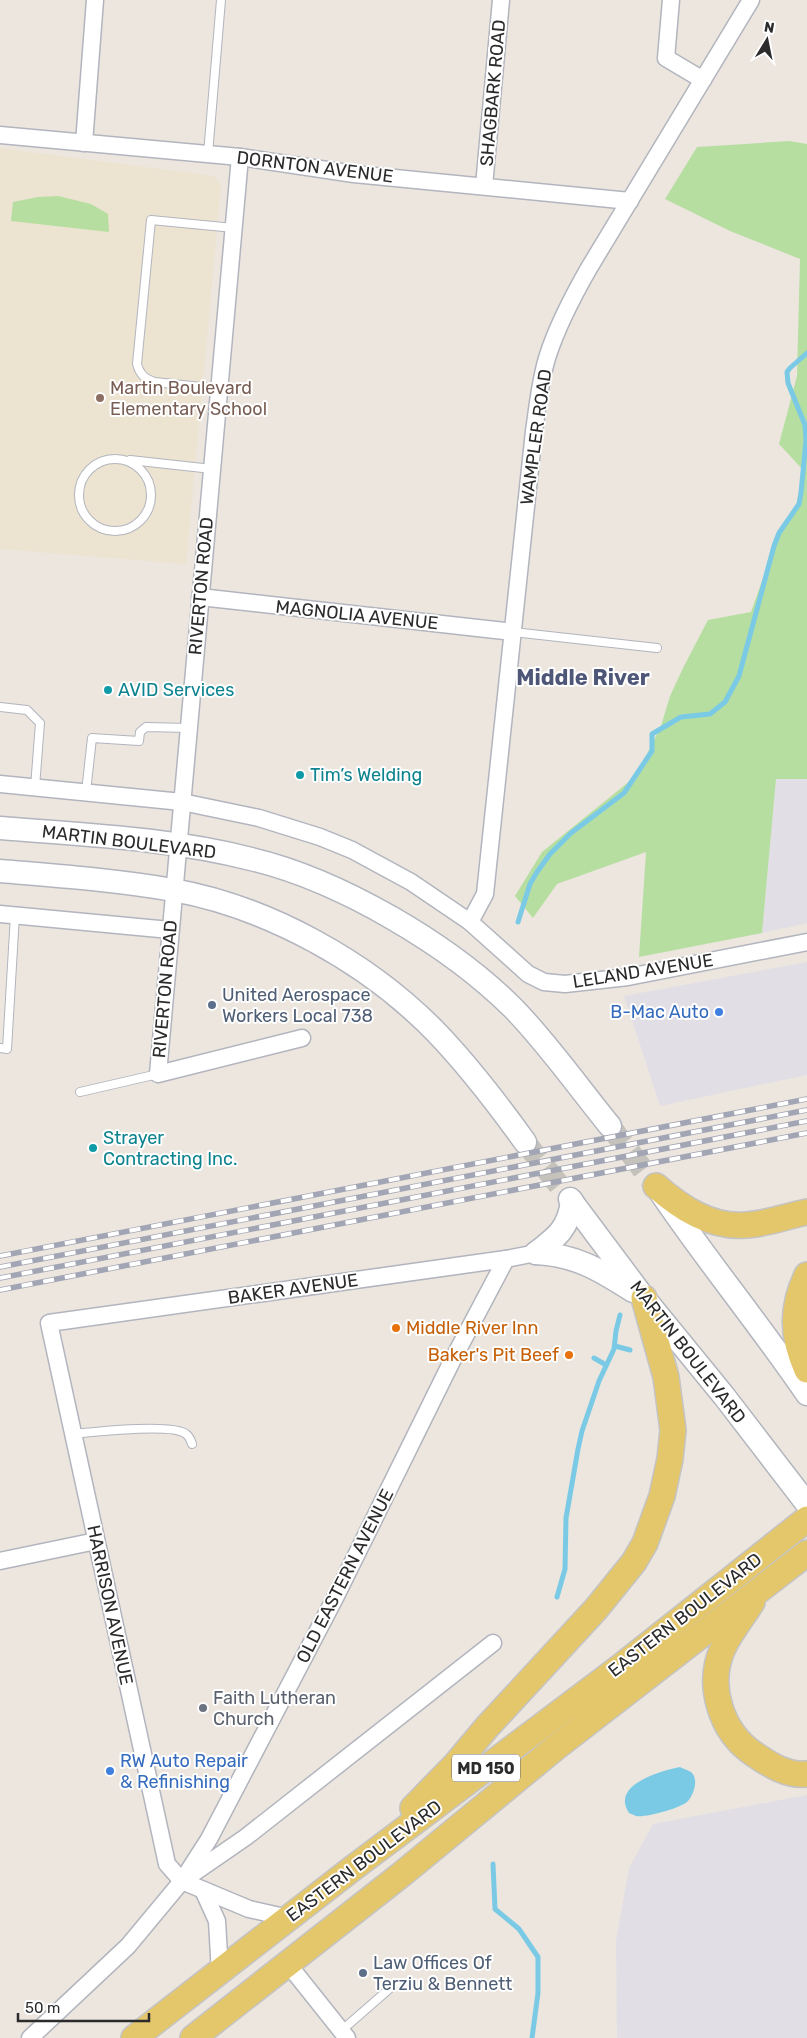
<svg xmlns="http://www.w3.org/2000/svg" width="807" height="2038" font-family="Rubik,sans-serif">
  <rect width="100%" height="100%" fill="#ece6df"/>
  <g fill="#e1dfe5">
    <path d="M776 778 807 779V923L762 933Z"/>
    <path d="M807 962V1075L660 1106 624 996Z"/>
    <path d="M807 1795V2038H617L616 1941 629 1868 653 1824Z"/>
  </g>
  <path fill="#ece3d0" d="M0 148 214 176 221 186 186 564 0 549Z"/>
  <g fill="#b6dea0">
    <path d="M789 141 807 144V779H776L762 933 639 957 646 852 557 884 533 918 515 896 542 852 636 776 661 726 670 696 684 666 708 620 751 612 780 530 801 503 805 472 779 444 797 376 800 259 730 231 665 199 697 147Z"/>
    <path d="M58 196 91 204 108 214 109 232 11 221 13 202 38 197Z"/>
  </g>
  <path fill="#7bcae5" d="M680 1767C683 1769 688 1770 691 1772 699 1779 694 1794 688 1801 682 1808 645 1818 636 1816 634 1815 631 1814 629 1813 610 1784 662 1771 680 1767Z"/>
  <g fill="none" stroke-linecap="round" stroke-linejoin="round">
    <g stroke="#7bcae5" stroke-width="5">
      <path d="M518 922 530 884 537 872 550 854 571 833 624 793 652 751V734L681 717 710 714 725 702 739 676 774 546 779 533 799 504 801 493 806 440 805 425 788 383 787 372 790 368 807 353"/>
      <path d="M615 1346 630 1350"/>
      <path d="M594 1358 606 1365"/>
      <path d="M557 1597 565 1569 566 1518 578 1449 582 1431 599 1381 614 1349 616 1331 620 1315"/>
      <path d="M493 1864 495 1909 519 1929 538 1957V1993L532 2038"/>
    </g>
    <g stroke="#c5c1bb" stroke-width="22" stroke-dasharray="22 11" stroke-linecap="butt">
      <path d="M610 1126 653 1183"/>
      <path d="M525 1142 570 1199"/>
    </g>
    <defs>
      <g id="service">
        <path d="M208 154 221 0"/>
        <path d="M219 389 155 382C145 379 140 375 137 364L151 220 234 228"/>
        <circle cx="115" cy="495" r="36"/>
        <path d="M130 460 212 469"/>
        <path d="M513 632 657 648"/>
        <path d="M0 707 27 710 40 723 35 787"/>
        <path d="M86 792 92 738 139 741 140 732 146 727 189 728"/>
        <path d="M0 1048 7 1049 15 915"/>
        <path d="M80 1092 158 1074"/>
        <path d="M73 1434C93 1432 173 1423 186 1434 189 1436 191 1441 192 1444"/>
        <path d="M341 2031 396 1983"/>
      </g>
      <g id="minor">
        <path d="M671 0 666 58 703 80"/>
        <path d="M0 135 240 157 354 174 630 201"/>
        <path d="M84 143 95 0"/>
        <path d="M240 157 158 1074 302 1038"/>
        <path d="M484 186 501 0"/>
        <path d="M200 597 513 632"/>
        <path d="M0 784 182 802 259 818 320 837 352 850 411 882 470 922 528 974 544 982 565 984 628 977 807 942"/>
        <path d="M0 914 170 930"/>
        <path d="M470 922 485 894 534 431C538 405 540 379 548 355 558 324 573 296 589 268L751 0"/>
        <path d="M0 1561 96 1541"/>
        <path d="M188 1877 246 1837 493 1643"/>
        <path d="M203 1890 217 1921 220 1973"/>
        <path d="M289 1918 249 1909 182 1881 167 1864 49 1323 506 1259 536 1253"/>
        <path d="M288 1964 347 2038"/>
        <path d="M30 2038 128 1946 182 1881 209 1839 336 1596 452 1361 506 1259"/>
      </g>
      <g id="secondary">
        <path d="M0 828C84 835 169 838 251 859 340 880 450 945 514 1009 548 1044 579 1088 610 1126"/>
        <path d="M0 871C58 876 116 880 173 890 268 907 367 962 434 1030 468 1065 497 1103 525 1142"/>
        <path d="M661 1193C707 1261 760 1325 807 1394"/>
        <path d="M570 1199 644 1298 724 1396 807 1504"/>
        <path d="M536 1253C576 1255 600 1270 633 1291"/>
        <path d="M536 1253C557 1237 569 1228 572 1201"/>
      </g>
      <g id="primary">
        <path d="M656 1186C681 1208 711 1228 746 1225 766 1224 787 1216 807 1212"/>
        <path d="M807 1275C791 1308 792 1337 807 1370"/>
        <path d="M752 1602C743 1617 730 1632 723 1648 706 1685 721 1732 754 1754 770 1765 787 1776 807 1774"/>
        <path d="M413 1808 456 1764 487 1727 596 1609 634 1562 645 1543 662 1496 670 1459 673 1430 666 1377 644 1298"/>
        <path d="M134 2038 353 1868 619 1668 807 1519"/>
        <path d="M193 2038 402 1874 555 1748 807 1553"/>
      </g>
    </defs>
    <use href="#service" stroke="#b2b5be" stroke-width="10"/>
    <use href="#minor" stroke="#b2b5be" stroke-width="19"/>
    <use href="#secondary" stroke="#b2b5be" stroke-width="25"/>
    <use href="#primary" stroke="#c4c4c4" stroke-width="28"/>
    <use href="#service" stroke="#fff" stroke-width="8"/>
    <use href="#minor" stroke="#fff" stroke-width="16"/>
    <use href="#secondary" stroke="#fff" stroke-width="22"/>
    <use href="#primary" stroke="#e5c76b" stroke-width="25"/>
    <defs>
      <g id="rail">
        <path d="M0 1256 807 1099"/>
        <path d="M0 1267 807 1110"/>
        <path d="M0 1278 807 1121"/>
        <path d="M0 1290 807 1133"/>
      </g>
    </defs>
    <use href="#rail" stroke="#a2a5b4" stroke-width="5.5"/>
    <use href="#rail" stroke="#fff" stroke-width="4" stroke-dasharray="11" stroke-linecap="butt"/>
  </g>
  <circle fill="#8d6e63" stroke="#fff" stroke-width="2" cx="100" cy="398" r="5"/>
  <g fill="#0f9aa8" stroke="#fff" stroke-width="2">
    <circle cx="108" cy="690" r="5"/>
    <circle cx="300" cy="775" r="5"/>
    <circle cx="93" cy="1148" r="5"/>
  </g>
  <g fill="#5c6f8a" stroke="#fff" stroke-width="2">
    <circle cx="212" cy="1005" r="5"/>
    <circle cx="363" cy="1973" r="5"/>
  </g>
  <g fill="#3f7fe0" stroke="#fff" stroke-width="2">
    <circle cx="719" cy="1012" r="5"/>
    <circle cx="110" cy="1771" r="5"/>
  </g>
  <g fill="#e8710a" stroke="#fff" stroke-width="2">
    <circle cx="396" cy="1328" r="5"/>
    <circle cx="569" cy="1355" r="5"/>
  </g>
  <circle fill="#6b7280" stroke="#fff" stroke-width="2" cx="203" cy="1708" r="5"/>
  <g text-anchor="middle" stroke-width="4" stroke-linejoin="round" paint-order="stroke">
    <rect fill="#fff" stroke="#6b6b6b" stroke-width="1" x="452" y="1754.5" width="68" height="27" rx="4"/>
    <g font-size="16" font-weight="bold" fill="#2b2b2b">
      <text x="486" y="1774">MD 150</text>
    </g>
    <g font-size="18" fill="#2b2b2b" stroke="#fff">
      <text transform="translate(493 93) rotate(-85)" y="6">SHAGBARK ROAD</text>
      <text transform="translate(315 167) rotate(7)" y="6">DORNTON AVENUE</text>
      <text transform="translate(536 437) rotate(-82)" y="6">WAMPLER ROAD</text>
      <text transform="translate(201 586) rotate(-85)" y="6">RIVERTON ROAD</text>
      <text transform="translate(357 615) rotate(6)" y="6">MAGNOLIA AVENUE</text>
      <text transform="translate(129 842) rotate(7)" y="6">MARTIN BOULEVARD</text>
      <text transform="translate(643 971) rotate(-9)" y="6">LELAND AVENUE</text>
      <text transform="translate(165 989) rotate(-85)" y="6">RIVERTON ROAD</text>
      <text transform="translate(293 1289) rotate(-8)" y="6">BAKER AVENUE</text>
      <text transform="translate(688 1352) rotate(52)" y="6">MARTIN BOULEVARD</text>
      <text transform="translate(345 1576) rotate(-63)" y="6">OLD EASTERN AVENUE</text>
      <text transform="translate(110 1605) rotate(78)" y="6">HARRISON AVENUE</text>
      <text transform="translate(685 1615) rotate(-38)" y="6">EASTERN BOULEVARD</text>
      <text transform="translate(364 1861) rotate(-37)" y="6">EASTERN BOULEVARD</text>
    </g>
    <g font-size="18" fill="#785e54" stroke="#fff" text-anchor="start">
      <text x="110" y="394">Martin Boulevard<tspan x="110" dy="21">Elementary School</tspan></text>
    </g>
    <g font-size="18" fill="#0d838f" stroke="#fff" text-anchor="start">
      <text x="118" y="696">AVID Services</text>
      <text x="310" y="781">Tim’s Welding</text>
      <text x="103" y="1144">Strayer<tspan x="103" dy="21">Contracting Inc.</tspan></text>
    </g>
    <g font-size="18" fill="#4e5e75" stroke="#fff" text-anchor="start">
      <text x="222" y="1001">United Aerospace<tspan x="222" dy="21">Workers Local 738</tspan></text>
      <text x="373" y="1969">Law Offices Of<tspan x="373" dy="21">Terziu &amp; Bennett</tspan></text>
    </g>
    <g font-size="18" fill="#366cbe" stroke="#fff" text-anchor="end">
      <text x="709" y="1018">B-Mac Auto</text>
      <text x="120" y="1767" text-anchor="start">RW Auto Repair<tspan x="120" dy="21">&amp; Refinishing</tspan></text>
    </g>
    <g font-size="18" fill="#c56008" stroke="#fff" text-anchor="start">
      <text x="406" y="1334">Middle River Inn</text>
      <text x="559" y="1361" text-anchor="end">Baker's Pit Beef</text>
    </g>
    <g font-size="18" fill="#5b616d" stroke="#fff" text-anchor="start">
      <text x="213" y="1704">Faith Lutheran<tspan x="213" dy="21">Church</tspan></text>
    </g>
    <g font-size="22" font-weight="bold" fill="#4f5779" stroke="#fff">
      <text x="583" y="685">Middle River</text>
    </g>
  </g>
  <g transform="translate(767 40) rotate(10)" stroke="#ffffff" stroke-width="4" paint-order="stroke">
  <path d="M0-4L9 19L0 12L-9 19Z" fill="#2b2b2b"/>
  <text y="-8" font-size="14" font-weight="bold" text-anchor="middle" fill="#2b2b2b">N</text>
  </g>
  <path d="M18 2013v8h131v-8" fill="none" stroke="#2b2b2b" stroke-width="2.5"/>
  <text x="25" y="2013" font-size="15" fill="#2b2b2b" stroke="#ffffff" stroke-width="4" paint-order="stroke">50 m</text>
</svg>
